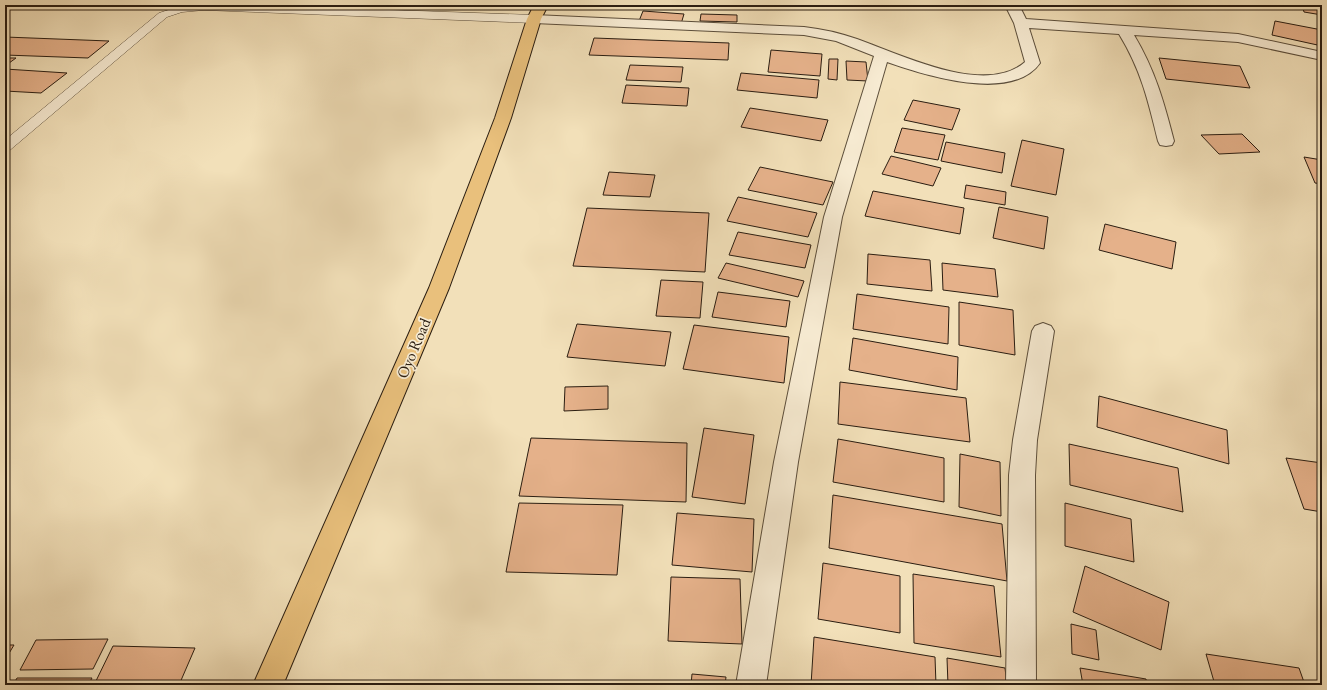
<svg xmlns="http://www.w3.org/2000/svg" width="1327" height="690" font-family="'EB Garamond',serif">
  <rect width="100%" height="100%" fill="#f2e0b9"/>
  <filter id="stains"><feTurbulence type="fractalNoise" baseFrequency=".005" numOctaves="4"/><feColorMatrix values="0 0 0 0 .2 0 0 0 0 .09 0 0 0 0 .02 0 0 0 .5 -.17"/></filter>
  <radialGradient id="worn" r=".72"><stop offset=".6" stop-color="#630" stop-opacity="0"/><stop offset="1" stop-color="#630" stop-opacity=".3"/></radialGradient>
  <g fill="#e5b18a" stroke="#2a1d11">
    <path d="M1302 5H1322V15L1304 12Z"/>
    <path d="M643 11 684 14 681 24 639 21Z"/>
    <path d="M701 14 737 15V22L700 21Z"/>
    <path d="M1275 21 1322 30V46L1272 35Z"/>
    <path d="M5 37 109 41 88 58 5 55Z"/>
    <path d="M594 38 729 43 728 60 589 55Z"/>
    <path d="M771 50 822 54 820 76 768 72Z"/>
    <path d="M5 58H16L5 66Z"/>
    <path d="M1159 58 1240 66 1250 88 1166 79Z"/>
    <path d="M829 59H838L837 80 828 79Z"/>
    <path d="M846 61 866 62 868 81 847 80Z"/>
    <path d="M630 65 683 67 681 82 626 80Z"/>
    <path d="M5 69 67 73 41 93 5 91Z"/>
    <path d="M741 73 819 80 817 98 737 90Z"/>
    <path d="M626 85 689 88 687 106 622 103Z"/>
    <path d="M913 100 960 109 952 130 904 120Z"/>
    <path d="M750 108 828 120 821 141 741 127Z"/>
    <path d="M902 128 945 135 938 160 894 152Z"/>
    <path d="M1242 134 1260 152 1219 154 1201 135Z"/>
    <path d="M1022 140 1064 149 1056 195 1011 186Z"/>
    <path d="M946 142 1005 153 1002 173 941 161Z"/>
    <path d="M891 156 941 168 933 186 882 174Z"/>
    <path d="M1304 157 1322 160V184L1315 183Z"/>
    <path d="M760 167 833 182 823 205 748 190Z"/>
    <path d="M609 172 655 175 650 197 603 195Z"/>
    <path d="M966 185 1006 192 1005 205 964 198Z"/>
    <path d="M873 191 964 208 960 234 865 216Z"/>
    <path d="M738 197 817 213 808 237 727 221Z"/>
    <path d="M999 207 1048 217 1044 249 993 238Z"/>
    <path d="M587 208 709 213 705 272 573 266Z"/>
    <path d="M1105 224 1176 242 1172 269 1099 250Z"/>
    <path d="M738 232 811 245 805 268 729 255Z"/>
    <path d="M868 254 930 260 932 291 867 284Z"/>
    <path d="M726 263 804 281 798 297 718 278Z"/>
    <path d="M942 263 995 269 998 297 943 290Z"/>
    <path d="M661 280 703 282 700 318 656 316Z"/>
    <path d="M718 292 790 301 786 327 712 317Z"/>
    <path d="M857 294 949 307 948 344 853 329Z"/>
    <path d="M959 302 1013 310 1015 355 959 345Z"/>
    <path d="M577 324 671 332 665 366 567 357Z"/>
    <path d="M694 325 789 337 784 383 683 369Z"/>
    <path d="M853 338 958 357 957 390 849 370Z"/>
    <path d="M840 382 966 398 970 442 838 424Z"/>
    <path d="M608 386V409L564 411 565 387Z"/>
    <path d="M1099 396 1227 430 1229 464 1097 427Z"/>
    <path d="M704 428 754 435 745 504 692 497Z"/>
    <path d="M531 438 687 443 686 502 519 496Z"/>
    <path d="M838 439 944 458V502L833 482Z"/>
    <path d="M1069 444 1178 468 1183 512 1070 485Z"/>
    <path d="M960 454 1000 462 1001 516 959 507Z"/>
    <path d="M1286 458 1322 463V512L1304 509Z"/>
    <path d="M833 495 1002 524 1007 581 829 548Z"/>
    <path d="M519 503 623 505 617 575 506 572Z"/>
    <path d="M1065 503 1131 519 1134 562 1065 546Z"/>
    <path d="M677 513 754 519 752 572 672 565Z"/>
    <path d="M823 563 900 576V633L818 619Z"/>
    <path d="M1085 566 1169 602 1161 650 1073 612Z"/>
    <path d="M913 574 994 586 1001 657 914 643Z"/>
    <path d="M671 577 740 579 742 644 668 641Z"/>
    <path d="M1071 624 1096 630 1099 660 1072 654Z"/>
    <path d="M814 637 935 657 936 685H811Z"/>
    <path d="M108 639 93 669 20 670 36 640Z"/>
    <path d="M5 645H14L5 660Z"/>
    <path d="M113 646 195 648 179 685H94Z"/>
    <path d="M1206 654 1299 668 1305 685H1215Z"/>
    <path d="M947 658 1005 668 1007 685H948Z"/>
    <path d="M1080 668 1146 679 1147 685H1083Z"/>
    <path d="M692 674 726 677 725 685H691Z"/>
    <path d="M17 678H92L88 685H13Z"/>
  </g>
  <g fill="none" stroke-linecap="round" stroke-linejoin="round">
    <defs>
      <path id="lane" d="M245 5 534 15 538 16 540 19 538 22 534 23 204 10 182 12 167 17 10 150 5 151V140L159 13 181 6Z"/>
      <g id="street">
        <path d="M1005 5H1019L1026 19 1238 34 1322 52V60L1238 42 1134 35C1155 70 1164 102 1174 141L1172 145 1166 146 1160 145 1158 141C1148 100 1141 70 1119 34L1029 28 1040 63C1012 103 924 75 887 62L842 217 798 462 766 685H736L774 462 824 217 874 56 836 41 804 35 534 23 529 22 527 19 529 16 534 15 804 27C822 29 840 33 857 39 900 54 985 97 1025 62L1014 23Z"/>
        <path d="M1043 323 1051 326 1054 331 1037 440 1035 475 1036 685H1006L1009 475 1013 440 1032 331 1035 326Z"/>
      </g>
      <path id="highway" d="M534 5H548L541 19 511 118 449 288 283 685H253L429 288 495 118 527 19Z"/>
    </defs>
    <use href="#lane" stroke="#5c4e3b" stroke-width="1"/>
    <use href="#street" stroke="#5c4e3b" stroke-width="2"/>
    <use href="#highway" stroke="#2a1d11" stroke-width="2"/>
    <use href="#lane" fill="#f7ebd2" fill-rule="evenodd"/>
    <use href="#street" fill="#f7ebd2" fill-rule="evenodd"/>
    <use href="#highway" fill="#e9c07c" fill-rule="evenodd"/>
  </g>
  <g text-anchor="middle" stroke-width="3.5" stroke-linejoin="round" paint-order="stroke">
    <g font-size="16" fill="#2a1d11" stroke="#f7ebd2">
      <text transform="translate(413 348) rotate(-67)" y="6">Oyo Road</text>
    </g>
  </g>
  <rect width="1327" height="690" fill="none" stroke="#f2e0b9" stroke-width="20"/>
  <rect x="6" y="6" width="1315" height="678" fill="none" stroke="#2a1d11" stroke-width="2"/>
  <rect x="10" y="10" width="1307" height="670" fill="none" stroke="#2a1d11"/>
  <rect width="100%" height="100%" filter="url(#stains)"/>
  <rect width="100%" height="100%" fill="url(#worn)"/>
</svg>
